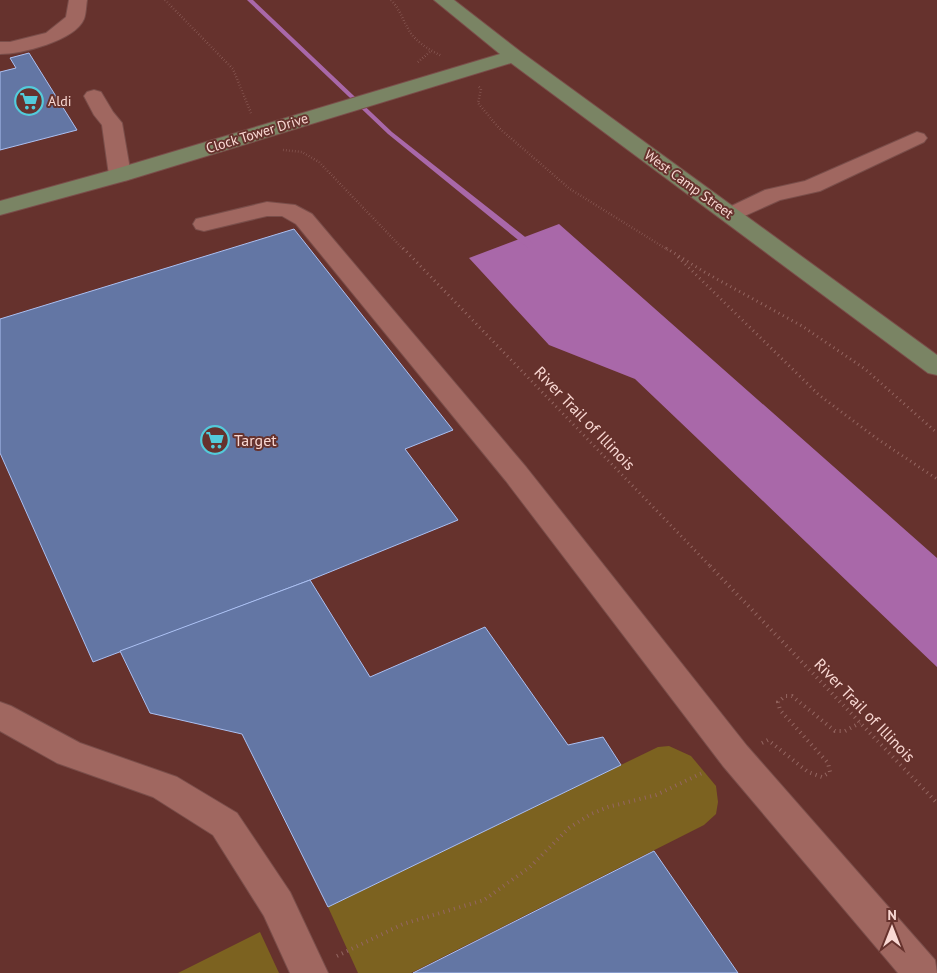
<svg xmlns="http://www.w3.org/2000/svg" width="937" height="973" font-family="'PT Sans',sans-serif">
  <rect width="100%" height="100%" fill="#66322d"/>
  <g fill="#7c6220">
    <path d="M669 746 691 756 716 786 718 802 716 814 704 825 411 973H358L328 907 658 747Z"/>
    <path d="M260 932 279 973H178Z"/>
  </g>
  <path fill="#a968a9" d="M559 224 937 558V667L635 379 549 345 469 258Z"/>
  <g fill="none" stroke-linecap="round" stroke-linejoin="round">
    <path fill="#a968a9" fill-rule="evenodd" d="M247 0H253L392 132 534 244V248H528L388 134Z"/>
  </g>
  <g fill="#6376a4" stroke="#abc0f2">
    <path d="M29 53 77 130 0 150V72L16 68 10 58Z"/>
    <path d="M294 229 453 430 405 449 458 520 310 580 93 662 0 453V319Z"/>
    <path d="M310 580 370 677 485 627 568 745 603 737 621 765 328 907 242 734 150 713 120 651Z"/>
    <path d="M654 851 738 973H413Z"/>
  </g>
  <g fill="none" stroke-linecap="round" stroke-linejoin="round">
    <defs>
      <g id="minor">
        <path d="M69 0H87C86 6 86 14 84 19 75 41 21 54 0 54V42H10L46 33 66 17Z"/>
        <path d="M94 90 101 92 113 112 122 123 131 175 128 180 120 181 112 180 109 175 102 125 94 115 84 96 87 92Z"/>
        <path d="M917 132 924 134 927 138 924 142 820 191 780 200 731 222 723 220 720 215 723 210 765 190 805 181Z"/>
        <path d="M267 202 295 205 312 214 526 467 747 746 935 960 937 973H898L723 766 506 481 296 224 282 216H267L204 231 196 229 193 224 196 219Z"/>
        <path d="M0 702 11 706 80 743 177 777 237 813 290 892 328 973H290L264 916 213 835 153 797 57 763 0 731Z"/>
      </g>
      <path id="major" d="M434 0H454L521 52 937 355V375L928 373 511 63 128 180 0 215V201L112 170 500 54Z"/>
    </defs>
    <use href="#minor" stroke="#7a4e4a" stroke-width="2"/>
    <use href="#major" stroke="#7a4e4a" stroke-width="2"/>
    <g stroke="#946661" stroke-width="2.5" stroke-dasharray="0.5 2.5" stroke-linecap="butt">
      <path d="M165 0 233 69 251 113"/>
      <path d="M391 0C400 9 403 21 410 32 416 42 431 51 442 56"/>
      <path d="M418 62 431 51"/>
      <path d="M479 87 481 89 478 103 499 128 570 189 668 250"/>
      <path d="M283 150 302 152 319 162 404 250"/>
    </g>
    <g stroke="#946661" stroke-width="3" stroke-dasharray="1 4" stroke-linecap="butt">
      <path d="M403 248 712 568"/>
      <path d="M666 248 706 273 802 326 865 369 937 433"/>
      <path d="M678 257 819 395 876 438 937 479"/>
    </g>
    <g stroke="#946661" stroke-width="4" stroke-dasharray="1 4.5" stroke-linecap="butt">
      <path d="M710 566 937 803"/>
      <path d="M762 743 768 740 808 772 822 777 830 772 828 763 780 710 778 702 785 696H792L835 731H845L860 723"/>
      <path d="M337 956 403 924 484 900 530 867 569 828 591 814 608 807 656 795 702 773"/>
    </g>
    <use href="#minor" fill="#a06760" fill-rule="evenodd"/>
    <use href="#major" fill="#7a8464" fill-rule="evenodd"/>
  </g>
  <defs>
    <symbol id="supermarket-ring" viewBox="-11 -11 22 22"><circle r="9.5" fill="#66322d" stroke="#53cbda" stroke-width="1.5"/><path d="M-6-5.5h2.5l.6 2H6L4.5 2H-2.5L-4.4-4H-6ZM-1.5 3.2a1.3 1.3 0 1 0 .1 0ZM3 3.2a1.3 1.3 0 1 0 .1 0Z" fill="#53cbda"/></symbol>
  </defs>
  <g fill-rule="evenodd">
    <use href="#supermarket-ring" x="13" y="85" width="32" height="32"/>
    <use href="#supermarket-ring" x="199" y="424" width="32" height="32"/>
  </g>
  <g text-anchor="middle" stroke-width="4" stroke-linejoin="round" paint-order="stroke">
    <g font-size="14" fill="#f9d8d3" stroke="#66322d" text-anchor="start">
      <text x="48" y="106">Aldi</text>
    </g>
    <g font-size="14" fill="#f9d8d3" stroke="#66322d">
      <text transform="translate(257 133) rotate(-17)" y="5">Clock Tower Drive</text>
      <text transform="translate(689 184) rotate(36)" y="5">West Camp Street</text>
    </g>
    <g font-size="16" fill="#f9d8d3" stroke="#66322d">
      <text transform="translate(585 418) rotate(46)" y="6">River Trail of Illinois</text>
      <text transform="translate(865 710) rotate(46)" y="6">River Trail of Illinois</text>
    </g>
    <g font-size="16" fill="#f9d8d3" stroke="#66322d" text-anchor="start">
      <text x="234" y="446">Target</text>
    </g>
  </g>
  <g transform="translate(892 928)" stroke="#66322d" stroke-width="4" paint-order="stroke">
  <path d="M0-4L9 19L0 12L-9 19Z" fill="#f9d8d3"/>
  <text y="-8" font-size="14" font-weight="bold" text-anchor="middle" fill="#f9d8d3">N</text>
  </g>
</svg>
